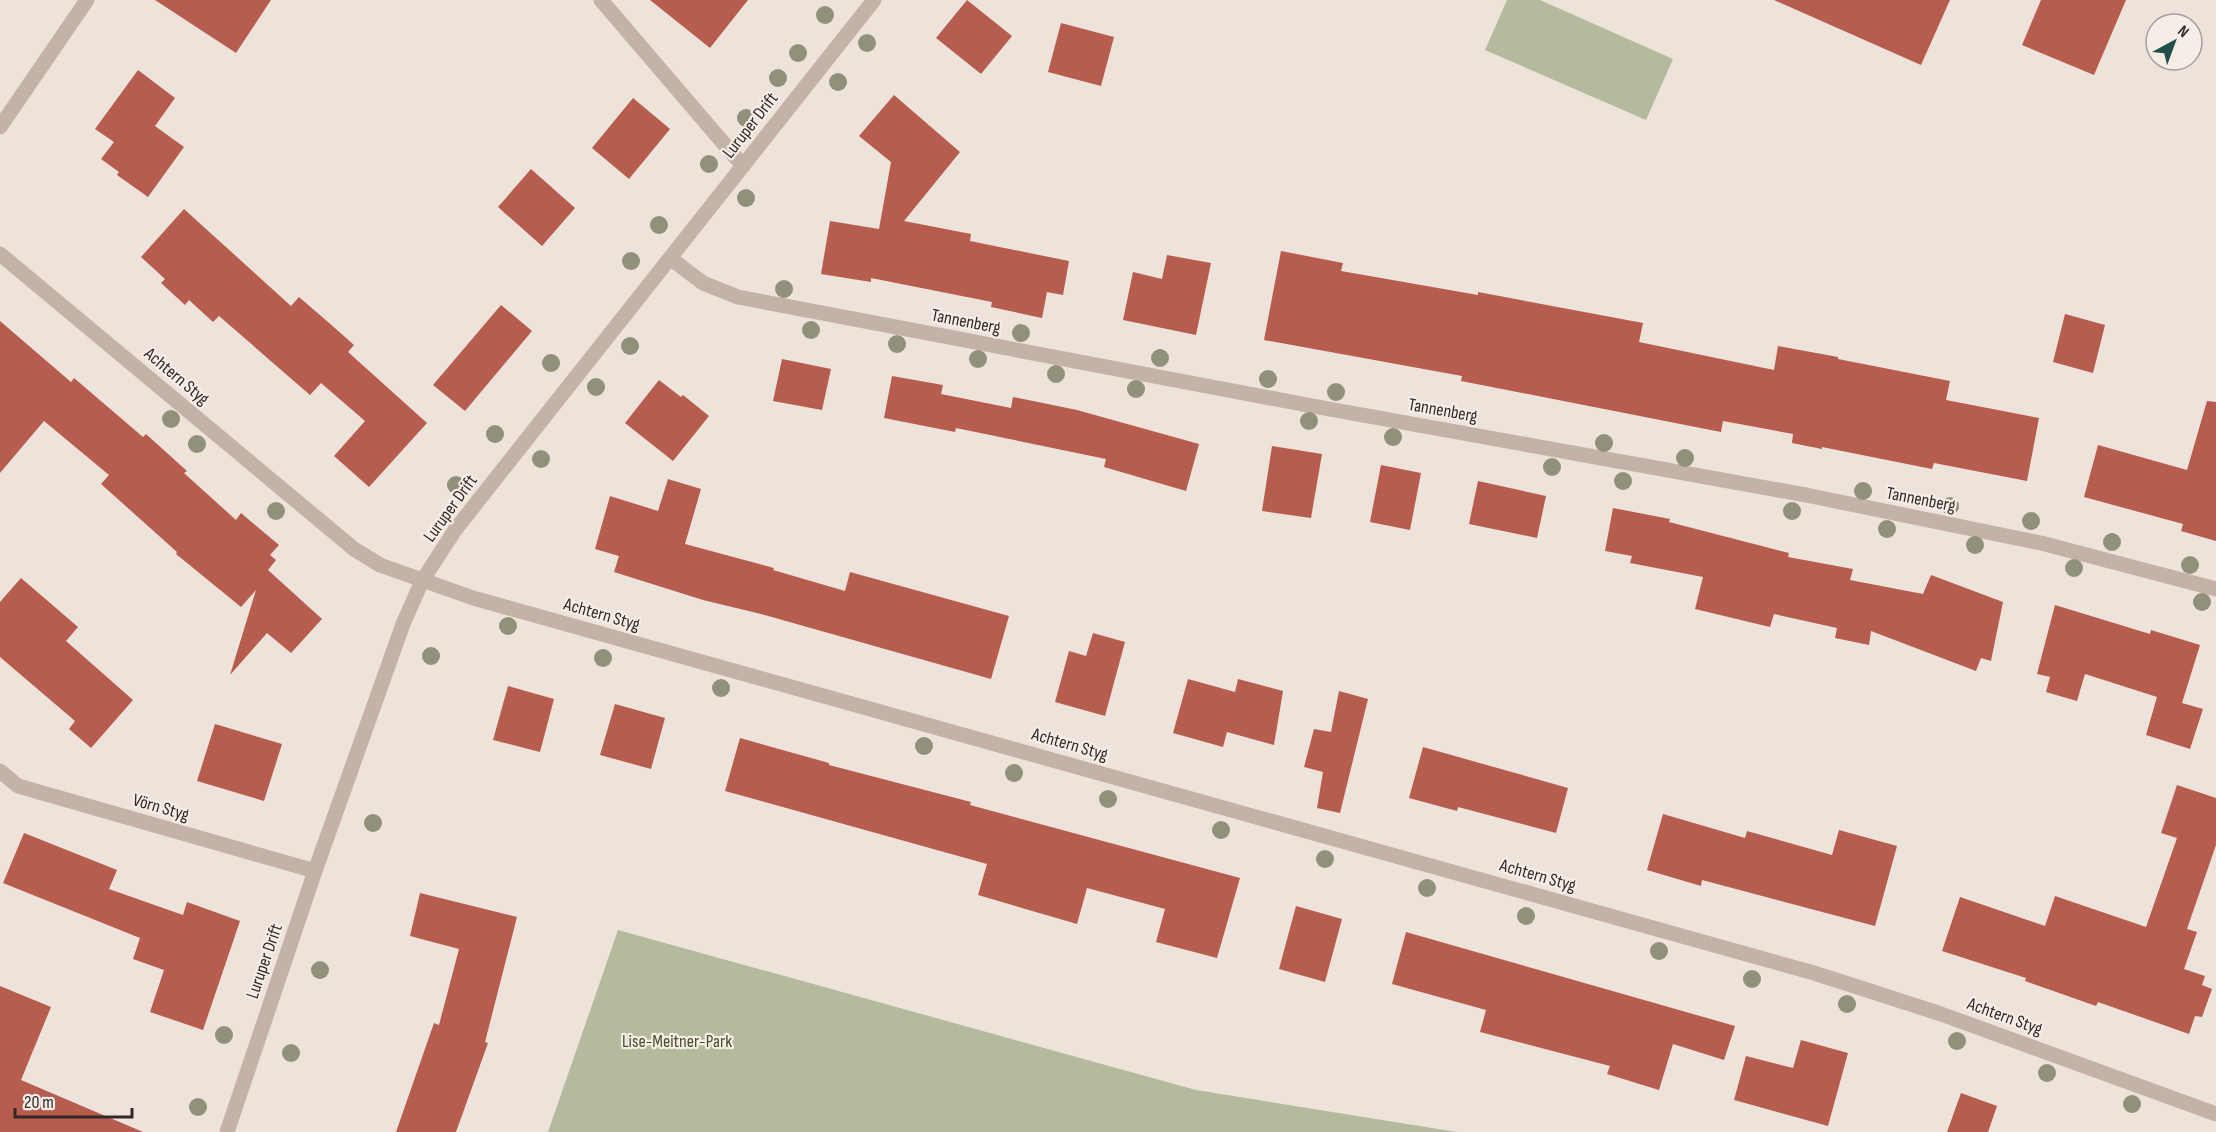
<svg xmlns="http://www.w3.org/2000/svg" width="2216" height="1132" font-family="'Sofia Sans Condensed',sans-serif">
  <rect width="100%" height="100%" fill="#eee3da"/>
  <g fill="#b4bb9c">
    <path d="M1507 0H1540L1673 59 1646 120 1485 50Z"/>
    <path d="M618 930 1196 1090 1457 1132H548Z"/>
  </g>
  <g fill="#b75d4f">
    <path d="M155 0H271L236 53Z"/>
    <path d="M650 0H748L710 48Z"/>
    <path d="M967 0 1012 36 981 74 936 38Z"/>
    <path d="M1774 0H1950L1921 65Z"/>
    <path d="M2041 0H2126L2094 75 2022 45Z"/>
    <path d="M1061 23 1114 37 1101 86 1048 72Z"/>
    <path d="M138 70 175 98 155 126 184 147 148 197 117 175 119 172 101 159 114 142 95 129Z"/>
    <path d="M894 95 960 152 904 221 971 234 970 241 1069 261 1063 295 1047 292 1042 318 991 307 992 302 871 278V282L821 274 830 221 879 229 891 162 859 136Z"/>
    <path d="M633 98 670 129 629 179 592 148Z"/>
    <path d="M531 169 575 208 542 246 498 207Z"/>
    <path d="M184 209 291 306 299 297 328 322 354 345 348 352 427 423 369 487 334 456 365 421 321 383 310 395 219 316 213 322 189 300 185 305 161 283 165 279 141 257Z"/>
    <path d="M1281 251 1343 263 1341 271 1478 295V292L1643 323 1639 342 1774 370 1778 346 1838 357V359L1950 381 1946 400 2039 418 2027 481 1934 463 1932 469 1822 447V449L1792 443 1793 434 1723 421 1721 432 1461 381 1462 376 1264 340Z"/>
    <path d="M1167 255 1211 263 1196 335 1123 320 1133 272 1162 279Z"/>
    <path d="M501 305 532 331 465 411 433 385Z"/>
    <path d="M2065 314 2105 325 2093 373 2053 362Z"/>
    <path d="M0 321 71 382 74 378 143 437 146 434 187 471 184 473 236 520 241 513 279 545 270 555 276 560 268 570 322 619 291 653 267 633 230 675 256 590 241 607 176 554 177 552 101 484 109 475 44 421 0 473Z"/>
    <path d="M782 359 831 369 822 410 773 401Z"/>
    <path d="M892 376 943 385 941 394 1011 408 1013 397 1077 410 1199 444 1186 491 1104 467 1106 459 956 428 955 432 884 418Z"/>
    <path d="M659 380 681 397 683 395 709 416 673 461 625 423Z"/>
    <path d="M2207 401 2216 402V541L2181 531 2183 524 2084 497 2098 445 2187 470Z"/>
    <path d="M1272 446 1322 454 1311 518 1262 511Z"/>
    <path d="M1381 465 1421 473 1410 530 1370 522Z"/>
    <path d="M668 479 701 489 685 544 774 568 773 570 845 591 850 572 1009 616 991 679 761 614 703 600 614 572 619 556 595 549 610 496 658 511Z"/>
    <path d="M1478 481 1546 496 1537 538 1469 524Z"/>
    <path d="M1613 508 1670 519 1669 522 1789 553 1788 557 1853 569 1850 580 1923 594 1931 575 2003 602 1991 661 1981 658 1976 671 1871 631 1869 645 1835 638 1837 628 1774 614 1770 627 1695 609 1703 577 1630 563 1632 556 1605 551Z"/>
    <path d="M21 578 78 627 66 641 133 700 91 748 69 729 75 721 0 657V602Z"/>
    <path d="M2055 605 2150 634 2151 630 2200 645 2182 703 2203 709 2190 749 2146 735 2157 697 2085 674 2077 701 2046 692 2050 677 2037 674Z"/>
    <path d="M1093 633 1125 642 1105 716 1055 702 1069 651 1086 656Z"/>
    <path d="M1188 679 1235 692 1238 679 1283 691 1274 745 1227 732 1223 747 1173 733Z"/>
    <path d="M508 686 554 699 540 752 493 740Z"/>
    <path d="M1339 691 1368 699 1340 813 1317 808 1323 772 1304 767 1314 729 1331 732Z"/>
    <path d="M615 704 665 718 651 769 600 755Z"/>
    <path d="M215 724 282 744 264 801 197 781Z"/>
    <path d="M740 738 829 763V765L971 802 970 805 1240 878 1217 958 1156 942 1165 909 1087 888 1077 924 978 895 987 864 725 791Z"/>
    <path d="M1423 747 1568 788 1556 833 1458 807 1457 811 1409 798Z"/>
    <path d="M2177 785 2216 798V845L2187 929 2197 932 2184 969 2205 976 2202 985 2212 989 2202 1017 2195 1016 2189 1034 2098 1002 2096 1006 2025 981 2026 978 1942 951 1960 897 2045 926 2055 896 2146 927 2177 838 2161 833Z"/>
    <path d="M1663 814 1745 838 1747 831 1832 855 1839 830 1897 846 1875 926 1702 880 1701 886 1647 870Z"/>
    <path d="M24 833 117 870 109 889 183 915 187 902 240 921 203 1030 150 1012 164 970 133 959 140 938 3 883Z"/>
    <path d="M420 893 517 917 485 1042 488 1043 456 1132H396L434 1023 439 1025 459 949 410 936Z"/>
    <path d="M1296 906 1342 919 1325 982 1279 969Z"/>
    <path d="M1406 932 1735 1026 1724 1060 1673 1044 1659 1090 1607 1074 1610 1066 1480 1032 1486 1010 1392 984Z"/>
    <path d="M0 986 51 1007 21 1080 143 1132H0Z"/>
    <path d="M1801 1040 1848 1053 1828 1126 1734 1100 1746 1056 1793 1068Z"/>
    <path d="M1961 1093 1997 1106 1988 1132H1947Z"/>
  </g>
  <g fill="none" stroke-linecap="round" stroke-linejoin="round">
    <path stroke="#c4b2a8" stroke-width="15" d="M601 0 743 166"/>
    <g stroke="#c4b2a8" stroke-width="15">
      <path d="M0 127 87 0"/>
      <path d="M0 254 354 549 380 565 473 598 1814 973 1941 1014 2216 1114"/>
      <path d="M670 258 703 283 738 297 1307 405 1806 495 2041 543 2216 589"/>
      <path d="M0 771 18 786 315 871"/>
      <path d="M227 1132 315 871 403 624 422 581 455 530 874 0"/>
    </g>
  </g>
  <g fill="#91907b">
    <circle cx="825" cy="15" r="9"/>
    <circle cx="867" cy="43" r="9"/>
    <circle cx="798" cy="53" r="9"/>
    <circle cx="778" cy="78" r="9"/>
    <circle cx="838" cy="82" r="9"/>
    <circle cx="746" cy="118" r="9"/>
    <circle cx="709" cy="164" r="9"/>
    <circle cx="746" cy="198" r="9"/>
    <circle cx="659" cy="225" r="9"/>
    <circle cx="631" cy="261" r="9"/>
    <circle cx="784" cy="289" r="9"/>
    <circle cx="811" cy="330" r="9"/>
    <circle cx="1021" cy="333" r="9"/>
    <circle cx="897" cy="344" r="9"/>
    <circle cx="630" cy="346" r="9"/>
    <circle cx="1160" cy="358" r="9"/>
    <circle cx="978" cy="359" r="9"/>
    <circle cx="551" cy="363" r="9"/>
    <circle cx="1056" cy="374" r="9"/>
    <circle cx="1268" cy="379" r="9"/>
    <circle cx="596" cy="387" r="9"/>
    <circle cx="1136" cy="389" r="9"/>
    <circle cx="1336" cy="392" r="9"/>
    <circle cx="171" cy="419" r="9"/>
    <circle cx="1309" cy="421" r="9"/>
    <circle cx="495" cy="434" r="9"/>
    <circle cx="1393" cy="437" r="9"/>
    <circle cx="1604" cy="443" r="9"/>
    <circle cx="197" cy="444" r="9"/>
    <circle cx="1685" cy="458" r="9"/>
    <circle cx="541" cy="459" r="9"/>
    <circle cx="1552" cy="467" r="9"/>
    <circle cx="1623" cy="481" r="9"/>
    <circle cx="456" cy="485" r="9"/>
    <circle cx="1863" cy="491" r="9"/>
    <circle cx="1950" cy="506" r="9"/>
    <circle cx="276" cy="511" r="9"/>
    <circle cx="1792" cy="511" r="9"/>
    <circle cx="2031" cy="521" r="9"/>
    <circle cx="1887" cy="529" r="9"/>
    <circle cx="2112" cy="542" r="9"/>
    <circle cx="1975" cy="545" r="9"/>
    <circle cx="2190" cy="565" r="9"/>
    <circle cx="2074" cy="568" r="9"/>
    <circle cx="2202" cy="602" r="9"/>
    <circle cx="508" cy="626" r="9"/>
    <circle cx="431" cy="656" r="9"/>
    <circle cx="603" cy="658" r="9"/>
    <circle cx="721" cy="688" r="9"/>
    <circle cx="924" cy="746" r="9"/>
    <circle cx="1014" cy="773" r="9"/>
    <circle cx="1108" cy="799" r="9"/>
    <circle cx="373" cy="823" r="9"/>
    <circle cx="1221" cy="830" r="9"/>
    <circle cx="1325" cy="859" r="9"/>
    <circle cx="1427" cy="888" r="9"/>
    <circle cx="1526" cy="916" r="9"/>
    <circle cx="1659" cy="951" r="9"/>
    <circle cx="320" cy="970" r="9"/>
    <circle cx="1752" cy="979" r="9"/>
    <circle cx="1847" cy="1004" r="9"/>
    <circle cx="224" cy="1035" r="9"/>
    <circle cx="1957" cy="1041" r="9"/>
    <circle cx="291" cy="1053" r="9"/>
    <circle cx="2047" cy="1073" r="9"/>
    <circle cx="2132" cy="1104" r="9"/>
    <circle cx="198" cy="1107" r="9"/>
  </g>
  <g text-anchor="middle" stroke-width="4.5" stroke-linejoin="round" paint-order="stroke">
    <g font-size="18" fill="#322927" stroke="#f6ede6">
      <text transform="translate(750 125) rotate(-52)" y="6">Luruper Drift</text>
      <text transform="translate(966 321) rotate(11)" y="6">Tannenberg</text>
      <text transform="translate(177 376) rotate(40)" y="6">Achtern Styg</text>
      <text transform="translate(1443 410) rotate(10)" y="6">Tannenberg</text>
      <text transform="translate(1921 499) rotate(11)" y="6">Tannenberg</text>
      <text transform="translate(450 508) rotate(-54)" y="6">Luruper Drift</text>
      <text transform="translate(602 614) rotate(16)" y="6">Achtern Styg</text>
      <text transform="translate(1070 744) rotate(16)" y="6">Achtern Styg</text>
      <text transform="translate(161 807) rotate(16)" y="6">Vörn Styg</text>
      <text transform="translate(1538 875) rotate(16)" y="6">Achtern Styg</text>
      <text transform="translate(264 961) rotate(-71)" y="6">Luruper Drift</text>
      <text transform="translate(2005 1016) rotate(20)" y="6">Achtern Styg</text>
    </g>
    <g font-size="18" fill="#454d2e" stroke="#f6ede6">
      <text x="677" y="1047">Lise-Meitner-Park</text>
    </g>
  </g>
  <g transform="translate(2174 42) rotate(41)"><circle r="28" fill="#f6ede6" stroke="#a89f9a" stroke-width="1.5"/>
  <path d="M0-4.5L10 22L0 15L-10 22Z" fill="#224f4d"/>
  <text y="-9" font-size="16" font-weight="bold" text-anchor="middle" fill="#322927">N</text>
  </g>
  <path d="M15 1108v9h117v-9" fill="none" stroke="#322927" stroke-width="3"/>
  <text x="24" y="1108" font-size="18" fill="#322927" stroke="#f6ede6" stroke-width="4.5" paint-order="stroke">20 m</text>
</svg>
